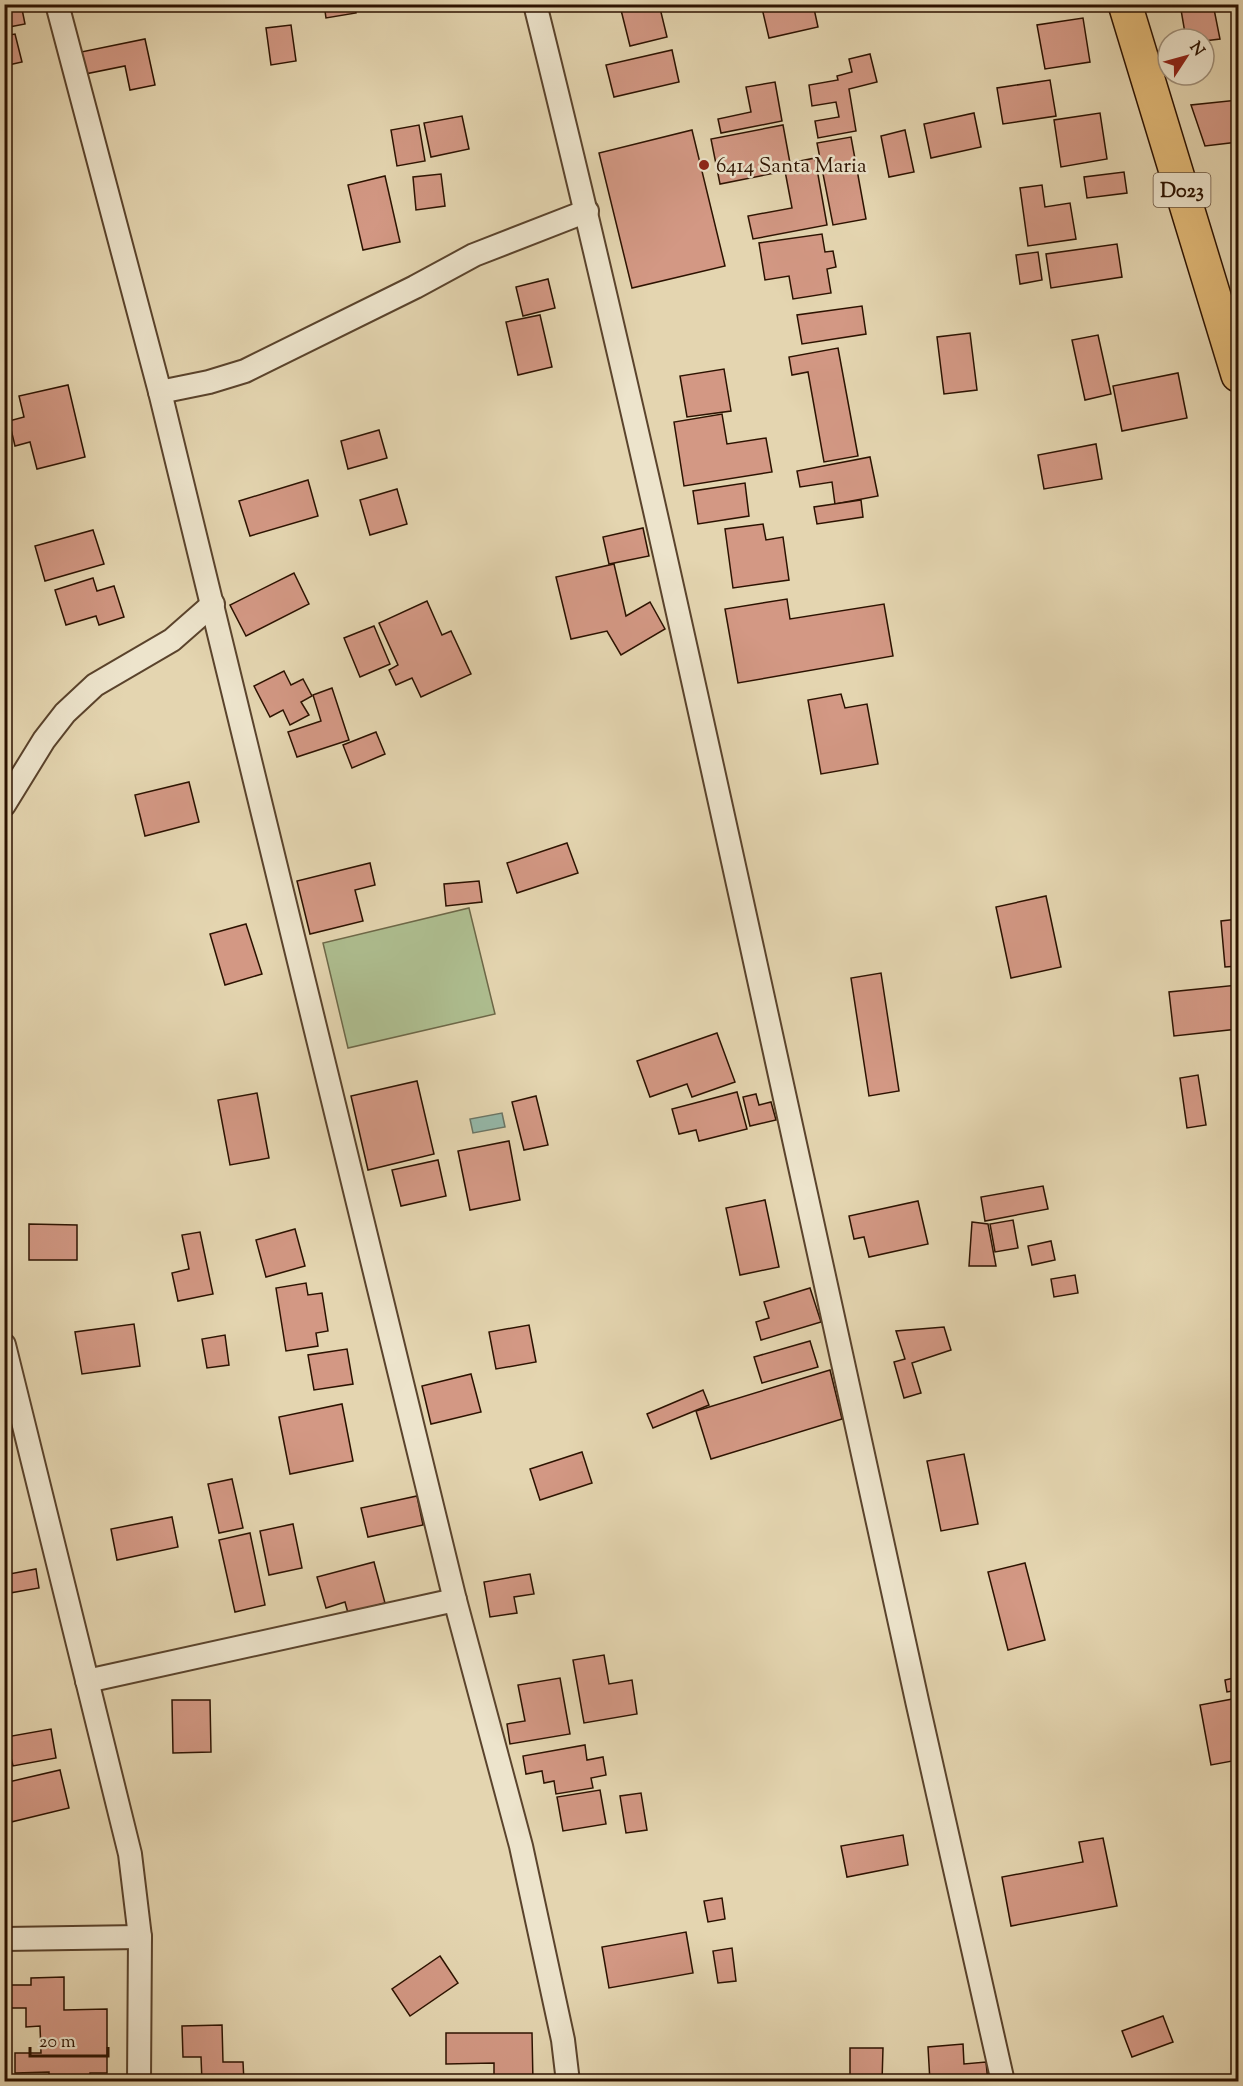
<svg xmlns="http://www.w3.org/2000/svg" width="1243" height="2086" font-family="'Sorts Mill Goudy',serif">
  <rect width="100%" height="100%" fill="#e4d5b0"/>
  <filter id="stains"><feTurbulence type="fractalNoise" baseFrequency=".00333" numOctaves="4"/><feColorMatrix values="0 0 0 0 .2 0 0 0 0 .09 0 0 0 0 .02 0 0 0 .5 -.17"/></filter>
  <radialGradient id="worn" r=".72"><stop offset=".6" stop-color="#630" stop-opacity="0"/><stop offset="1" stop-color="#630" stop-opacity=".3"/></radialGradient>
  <path fill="#aebe90" stroke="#6d6848" stroke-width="1.5" d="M469 908 495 1014 348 1048 323 943Z"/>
  <path fill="#95b9aa" stroke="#6b7666" stroke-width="1.5" d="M502 1113 505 1127 473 1133 470 1119Z"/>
  <g fill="#d39884" stroke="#2c1200" stroke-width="1.5">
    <path d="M4 4H21L25 24 4 28Z"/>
    <path d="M111 4H137L112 11Z"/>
    <path d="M324 4H354L356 13 326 18Z"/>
    <path d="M627 4H659L667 37 630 46 620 6Z"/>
    <path d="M761 4H813L818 27 769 38Z"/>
    <path d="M1180 4H1213L1220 39 1204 41V39H1186Z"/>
    <path d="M1083 18 1090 62 1045 69 1037 25Z"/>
    <path d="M291 25 296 61 271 65 266 28Z"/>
    <path d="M15 34 22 62 4 66V36Z"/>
    <path d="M145 39 155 85 130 90 125 66 85 74 81 52Z"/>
    <path d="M672 50 679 82 614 97 606 65Z"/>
    <path d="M870 54 877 82 849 89 856 131 818 138 815 121 839 117 836 102 812 106 809 85 838 80 837 76 852 72 849 59Z"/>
    <path d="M1238 68V97H1236L1233 69Z"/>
    <path d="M1050 80 1056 116 1003 124 997 88Z"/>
    <path d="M775 82 782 121 721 133 718 119 751 112 746 87Z"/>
    <path d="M1238 100V142L1205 146 1191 105Z"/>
    <path d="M974 113 981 147 931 158 924 124Z"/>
    <path d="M1100 113 1107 159 1061 167 1054 120Z"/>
    <path d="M462 116 469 149 431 157 424 123Z"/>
    <path d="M419 125 425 161 397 166 391 130Z"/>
    <path d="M783 125 790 163 815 158 827 225 753 239 748 216 792 208 785 171 720 184 711 139Z"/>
    <path d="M692 130 725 266 632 288 599 153Z"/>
    <path d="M905 130 914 172 889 177 881 136Z"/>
    <path d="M851 137 866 219 833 225 817 143Z"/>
    <path d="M1124 172 1127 193 1087 198 1084 177Z"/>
    <path d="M441 174 445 206 416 210 413 177Z"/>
    <path d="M385 176 400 242 363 250 348 185Z"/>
    <path d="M1042 185 1045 207 1070 203 1076 239 1028 246 1020 188Z"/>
    <path d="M822 234 825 252 833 251 836 267 827 269 831 293 793 299 789 276 765 280 759 243Z"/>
    <path d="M1117 244 1122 277 1051 288 1046 254Z"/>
    <path d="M1038 252 1042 280 1020 284 1016 255Z"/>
    <path d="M548 279 555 308 523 316 516 287Z"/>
    <path d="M862 306 866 334 802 344 797 315Z"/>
    <path d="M540 315 552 367 518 375 506 322Z"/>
    <path d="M970 333 977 390 944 394 937 337Z"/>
    <path d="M1098 335 1111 394 1085 400 1072 340Z"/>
    <path d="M838 348 858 456 824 462 808 372 792 375 789 357Z"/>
    <path d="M724 369 731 411 687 417 680 376Z"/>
    <path d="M1178 373 1187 418 1122 431 1113 386Z"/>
    <path d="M68 385 85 457 37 469 30 442 15 446 9 421 24 417 19 396Z"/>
    <path d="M722 414 727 444 766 438 772 472 684 486 674 422Z"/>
    <path d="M379 430 387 458 348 469 341 441Z"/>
    <path d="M1096 444 1102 479 1044 489 1038 455Z"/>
    <path d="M870 457 878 496 835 504 832 482 800 487 797 471Z"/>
    <path d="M308 480 318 516 250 536 239 501Z"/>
    <path d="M745 483 749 516 698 524 693 491Z"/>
    <path d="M397 489 407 524 370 535 360 500Z"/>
    <path d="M861 500 863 517 817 524 814 507Z"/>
    <path d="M763 524 766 540 783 537 789 580 733 588 725 529Z"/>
    <path d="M643 528 649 556 609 564 603 537Z"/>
    <path d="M93 530 104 564 45 581 35 546Z"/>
    <path d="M614 564 626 616 650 602 665 629 621 655 607 631 571 639 556 577Z"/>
    <path d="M294 573 309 604 246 636 230 605Z"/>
    <path d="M93 578 97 591 114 586 124 617 99 625 96 616 66 625 55 590Z"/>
    <path d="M787 599 790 619 884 604 893 656 738 683 725 609Z"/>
    <path d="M427 601 442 635 451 631 471 674 421 697 412 678 396 685 389 670 398 665 379 623Z"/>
    <path d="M374 626 390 664 360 677 344 638Z"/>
    <path d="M284 671 291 685 303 679 312 696 301 702 309 715 290 725 283 710 270 717 254 686Z"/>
    <path d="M332 688 349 740 297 757 288 732 321 721 313 695Z"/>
    <path d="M841 694 845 708 867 704 878 764 821 774 808 700Z"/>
    <path d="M376 732 385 754 352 768 343 745Z"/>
    <path d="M189 782 199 822 145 836 135 795Z"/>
    <path d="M567 843 578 873 517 893 507 863Z"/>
    <path d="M370 863 375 885 355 890 363 921 310 934 297 881Z"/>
    <path d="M479 881 482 902 446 906 444 884Z"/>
    <path d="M1046 896 1061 967 1011 978 996 907Z"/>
    <path d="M1238 919V966L1225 967 1221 921Z"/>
    <path d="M246 924 262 974 225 985 210 934Z"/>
    <path d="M881 973 899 1091 869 1096 851 978Z"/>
    <path d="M1238 985V1029L1174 1036 1169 992Z"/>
    <path d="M717 1033 735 1082 692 1097 687 1084 650 1097 637 1061Z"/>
    <path d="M1198 1075 1206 1125 1187 1128 1180 1078Z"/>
    <path d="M417 1081 434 1154 368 1170 351 1096Z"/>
    <path d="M737 1092 747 1129 699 1141 696 1130 679 1134 672 1109Z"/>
    <path d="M257 1093 269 1158 230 1165 218 1100Z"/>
    <path d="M756 1094 759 1105 771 1102 776 1120 750 1126 743 1097Z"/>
    <path d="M536 1096 548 1145 524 1150 512 1102Z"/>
    <path d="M509 1141 520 1200 470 1210 458 1151Z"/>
    <path d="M438 1160 446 1196 401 1206 392 1170Z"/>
    <path d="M1043 1186 1048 1209 985 1221 981 1197Z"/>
    <path d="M765 1200 779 1267 740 1275 726 1208Z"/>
    <path d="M918 1201 928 1244 869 1257 864 1237 854 1239 849 1216Z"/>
    <path d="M1013 1220 1018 1248 995 1252 990 1224Z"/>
    <path d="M972 1222 988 1224 996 1266H969Z"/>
    <path d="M29 1224 77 1225V1260H29Z"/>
    <path d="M295 1229 305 1266 266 1277 256 1240Z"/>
    <path d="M200 1232 213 1294 178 1301 172 1273 189 1269 182 1235Z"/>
    <path d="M1051 1241 1055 1260 1032 1265 1028 1246Z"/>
    <path d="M1075 1275 1078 1293 1054 1297 1051 1279Z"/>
    <path d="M306 1283 308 1295 322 1293 328 1331 316 1333 318 1346 286 1351 276 1288Z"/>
    <path d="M810 1288 821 1322 761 1340 756 1322 769 1318 764 1302Z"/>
    <path d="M134 1324 140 1366 82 1374 75 1332Z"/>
    <path d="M529 1325 536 1362 496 1369 489 1332Z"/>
    <path d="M944 1327 951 1350 912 1363 921 1393 904 1398 894 1362 905 1359 896 1331Z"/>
    <path d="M225 1335 229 1365 207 1368 202 1339Z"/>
    <path d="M810 1341 818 1367 762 1383 754 1357Z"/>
    <path d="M347 1349 353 1384 314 1390 308 1355Z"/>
    <path d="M830 1370 842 1419 711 1459 696 1411Z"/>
    <path d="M471 1374 481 1412 431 1424 422 1386Z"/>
    <path d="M703 1390 709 1405 653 1428 647 1414Z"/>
    <path d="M342 1404 353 1461 290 1474 279 1417Z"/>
    <path d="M582 1452 592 1483 540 1500 530 1469Z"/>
    <path d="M964 1454 978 1524 941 1531 927 1461Z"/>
    <path d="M232 1479 243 1528 219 1533 208 1484Z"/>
    <path d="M417 1496 423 1525 368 1537 361 1508Z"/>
    <path d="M172 1517 178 1547 117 1560 111 1529Z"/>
    <path d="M293 1524 302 1568 269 1575 260 1531Z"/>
    <path d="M250 1533 265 1605 235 1612 219 1540Z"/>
    <path d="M374 1562 385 1603 348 1613 345 1602 326 1608 317 1577Z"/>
    <path d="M1025 1563 1045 1640 1008 1650 988 1572Z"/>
    <path d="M36 1569 39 1588 4 1594V1575Z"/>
    <path d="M530 1574 534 1594 514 1597 517 1613 490 1617 484 1582Z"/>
    <path d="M604 1655 609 1684 632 1680 637 1714 584 1723 573 1660Z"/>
    <path d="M1238 1677V1690L1227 1692 1225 1680Z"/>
    <path d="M560 1678 570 1734 510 1744 507 1724 525 1721 518 1685Z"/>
    <path d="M1238 1698V1760L1211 1765 1200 1705Z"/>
    <path d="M172 1700H210L211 1752 173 1753Z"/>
    <path d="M51 1729 56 1758 13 1766 6 1737Z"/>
    <path d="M585 1745 587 1760 603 1757 606 1775 591 1778 593 1788 556 1794 554 1781 544 1783 542 1771 526 1774 523 1756Z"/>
    <path d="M60 1770 69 1808 7 1823 4 1813V1783Z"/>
    <path d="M600 1790 606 1824 563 1831 557 1797Z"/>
    <path d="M641 1793 647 1830 626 1833 620 1796Z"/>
    <path d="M903 1835 908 1865 847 1877 841 1846Z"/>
    <path d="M1103 1838 1117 1906 1011 1926 1002 1877 1083 1862 1079 1842Z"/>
    <path d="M1235 1840H1238V1875Z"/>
    <path d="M722 1898 725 1919 708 1922 704 1901Z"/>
    <path d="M686 1932 693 1973 609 1988 602 1947Z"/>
    <path d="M732 1948 736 1981 718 1983 713 1951Z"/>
    <path d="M440 1956 458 1983 410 2016 392 1989Z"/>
    <path d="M64 1977V2010L107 2009V2073H90V2082H49V2072L15 2073V2053H41L40 2026 26 2027V2008H4V1985H31V1978Z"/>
    <path d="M1163 2016 1173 2042 1132 2057 1122 2031Z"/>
    <path d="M222 2025 223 2062H243L244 2082H202L201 2057H183L182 2026Z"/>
    <path d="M446 2033H532L533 2082H494V2063L446 2064Z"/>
    <path d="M963 2044 964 2064 986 2062 988 2082H930L928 2047Z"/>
    <path d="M850 2048H883L882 2082H850Z"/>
  </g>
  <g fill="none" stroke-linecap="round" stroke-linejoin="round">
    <defs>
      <g id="street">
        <path d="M57 4 160 392 455 1600 521 1846 563 2040 568 2082"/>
        <path d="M535 4C613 316 682 629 751 943 834 1323 916 1703 1003 2082"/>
        <path d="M160 392 209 382 245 371 415 287 474 255 587 211"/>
        <path d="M4 805 44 740 65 713 95 685 172 640 213 604"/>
        <path d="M4 1345 130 1854 140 1937 139 2082"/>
        <path d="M87 1681 455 1600"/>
        <path d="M4 1939 140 1937"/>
      </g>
      <path id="primary" d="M1125 4 1238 375"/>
    </defs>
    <use href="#street" stroke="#5a432c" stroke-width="26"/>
    <use href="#primary" stroke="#2c1200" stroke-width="36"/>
    <use href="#street" stroke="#ede4cc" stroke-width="22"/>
    <use href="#primary" stroke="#e2ba78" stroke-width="33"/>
  </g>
  <circle fill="#8f2418" stroke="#ede4cc" stroke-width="2" cx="704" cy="165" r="6"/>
  <g text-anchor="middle" stroke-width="5" stroke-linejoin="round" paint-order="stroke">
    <rect fill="#ede4cc" stroke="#66513d" stroke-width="1.5" x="1153.5" y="173" width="57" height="34" rx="4.5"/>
    <g font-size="20" font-weight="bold" fill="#2c1200">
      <text x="1182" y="197">D023</text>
    </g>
    <g font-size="21" fill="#2c1200" stroke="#ede4cc" text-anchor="start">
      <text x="716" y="172">6414 Santa Maria</text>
    </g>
  </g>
  <rect width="1243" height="2086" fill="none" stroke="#e4d5b0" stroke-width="24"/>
  <rect x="6" y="6" width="1231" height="2074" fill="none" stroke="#2c1200" stroke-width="3"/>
  <rect x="12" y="12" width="1219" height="2062" fill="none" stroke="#2c1200" stroke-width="1.5"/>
  <g transform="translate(1186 57) rotate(54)"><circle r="28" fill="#ede4cc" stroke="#a0907a" stroke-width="1.5"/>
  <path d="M0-4.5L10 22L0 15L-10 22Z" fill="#8f2418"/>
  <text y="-9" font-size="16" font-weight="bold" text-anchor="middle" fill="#2c1200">N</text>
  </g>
  <path d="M30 2047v9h78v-9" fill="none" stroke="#2c1200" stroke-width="3"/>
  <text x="39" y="2047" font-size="18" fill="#2c1200" stroke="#ede4cc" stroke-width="4.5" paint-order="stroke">20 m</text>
  <rect width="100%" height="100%" filter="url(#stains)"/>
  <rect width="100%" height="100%" fill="url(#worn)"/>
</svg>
